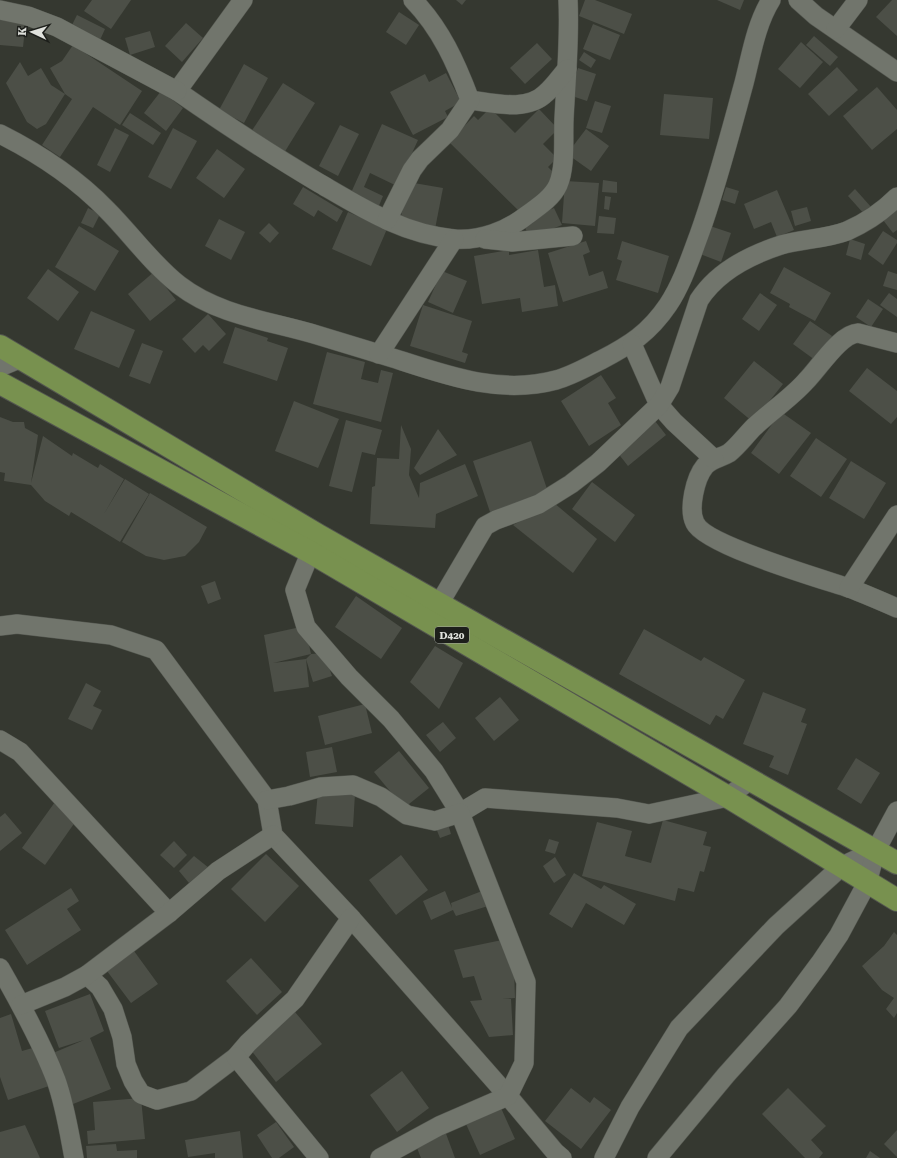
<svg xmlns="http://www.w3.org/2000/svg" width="897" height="1158" font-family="'Roboto Serif',serif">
  <rect width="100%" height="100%" fill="#353830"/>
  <g fill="#4c4f47">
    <path d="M92 0H131L111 29 84 11Z"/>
    <path d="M456 0H466L462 5Z"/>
    <path d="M585 0H595L632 14 624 34 579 16Z"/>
    <path d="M717 0H744L740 10Z"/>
    <path d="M892 0H897V36L876 17Z"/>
    <path d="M399 12 419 25 406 45 386 32Z"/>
    <path d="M77 15 105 29 100 40 72 25Z"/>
    <path d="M0 18 26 20 23 47 0 45Z"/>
    <path d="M186 23 203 38 182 62 165 46Z"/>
    <path d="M593 24 620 35 610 60 583 49Z"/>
    <path d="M150 31 155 47 130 55 125 38Z"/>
    <path d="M814 36 838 57 830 66 806 45Z"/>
    <path d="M801 42 823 62 800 88 778 69Z"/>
    <path d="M537 43 552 59 525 84 510 68Z"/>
    <path d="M73 45 142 91 120 125 93 107 60 157 42 145 72 99 65 94 46 124 37 129 27 122 6 83 20 62 28 76 41 68 51 85 65 94 50 68 62 61Z"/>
    <path d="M584 52 596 60 591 68 579 60Z"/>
    <path d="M244 64 268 78 244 123 219 110Z"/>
    <path d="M837 67 858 90 829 116 808 94Z"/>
    <path d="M578 68 596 74 587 101 569 95Z"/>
    <path d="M446 73 461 102 445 111 448 117 413 135 390 92 425 74 429 82Z"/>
    <path d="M283 83 315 103 284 153 251 132Z"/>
    <path d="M877 87 897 110V129L872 150 843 116Z"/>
    <path d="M161 91 183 108 166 131 144 113Z"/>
    <path d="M664 94 713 98 709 139 660 135Z"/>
    <path d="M595 101 611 106 602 133 586 128Z"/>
    <path d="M490 108 515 133 539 109 558 129 543 144 557 158 548 167 559 178 523 215 449 142 474 116 478 120Z"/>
    <path d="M130 113 161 133 153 145 122 125Z"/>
    <path d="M382 124 418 140 397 186 370 173 364 187 383 196 378 208 350 195Z"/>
    <path d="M340 125 359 134 338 176 319 166Z"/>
    <path d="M115 128 129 135 110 172 97 165Z"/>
    <path d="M173 128 197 141 171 189 148 177Z"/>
    <path d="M586 129 609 146 591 171 567 154Z"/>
    <path d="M217 149 245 169 224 198 196 178Z"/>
    <path d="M603 180 617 182V193L602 192Z"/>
    <path d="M565 181 599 183 595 226 562 223Z"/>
    <path d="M408 182 443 188 435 229 400 222Z"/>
    <path d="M303 187 343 211 337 222 318 210 314 217 293 204Z"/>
    <path d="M726 187 739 191 735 204 722 200Z"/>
    <path d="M855 189 872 208 865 215 848 196Z"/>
    <path d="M777 190 794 230 777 237 771 222 754 229 744 204Z"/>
    <path d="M605 196 611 197 609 210 604 209Z"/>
    <path d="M807 207 811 221 795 226 791 211Z"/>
    <path d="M88 208 100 214 93 228 81 223Z"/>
    <path d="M554 208 562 225 529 238 523 222Z"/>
    <path d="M897 208V230L893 233 883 220Z"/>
    <path d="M348 212 387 229 371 266 332 249Z"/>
    <path d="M599 216 616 218 614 234 597 233Z"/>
    <path d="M219 219 245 232 231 260 205 246Z"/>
    <path d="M269 223 279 233 270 243 259 233Z"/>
    <path d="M79 226 119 251 95 291 55 267Z"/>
    <path d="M710 226 731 233 721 262 700 254Z"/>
    <path d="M883 231 897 240V243L883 265 868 254Z"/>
    <path d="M850 239 865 244 861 260 846 255Z"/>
    <path d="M586 241 590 252 583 255 589 276 603 271 608 288 563 302 548 253Z"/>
    <path d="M622 241 669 256 658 293 616 280 622 261 617 259Z"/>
    <path d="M509 250V255L538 250 544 287 555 285 558 306 522 312 520 298 482 304 474 256Z"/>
    <path d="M784 267 831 293 815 321 789 307 790 304 770 293Z"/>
    <path d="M48 269 79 292 58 321 27 298Z"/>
    <path d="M442 271 467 281 453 313 428 302Z"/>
    <path d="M888 271 897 274V290L883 286Z"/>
    <path d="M154 272 176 300 150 321 128 294Z"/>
    <path d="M760 293 777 305 759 331 742 319Z"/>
    <path d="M889 293 897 299V317L880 305Z"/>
    <path d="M868 299 883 309 871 327 856 317Z"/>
    <path d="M423 305 472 321 462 352 468 354 465 363 410 346Z"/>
    <path d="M91 311 135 330 119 368 74 349Z"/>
    <path d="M208 314 226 334 209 351 203 345 195 353 182 339Z"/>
    <path d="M810 321 832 336 815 360 793 344Z"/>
    <path d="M235 327 268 338 267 341 288 348 277 381 223 363Z"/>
    <path d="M142 343 163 351 150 384 129 376Z"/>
    <path d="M327 352 365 362 361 379 378 383 381 370 393 373 381 422 313 404Z"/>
    <path d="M754 361 783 384 753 422 724 398Z"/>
    <path d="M867 368 897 391V417L891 424 849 391Z"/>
    <path d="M601 375 616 398 608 403 621 425 589 446 561 401Z"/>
    <path d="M294 401 339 419 318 468 275 451Z"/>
    <path d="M781 412 811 433 779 474 751 453Z"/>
    <path d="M0 417 13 422H24L25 428 38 435 31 483 43 436 72 456 73 453 98 468 100 464 124 479 104 514 125 479 149 494 120 542 71 512 69 516 45 501 31 485 4 481 5 473 0 472Z"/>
    <path d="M346 420 382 430 375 455 362 452 352 492 329 486Z"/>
    <path d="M655 421 666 435 628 466 617 452Z"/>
    <path d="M401 425 411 449 409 475 419 498 420 483 465 464 478 496 436 514 435 528 370 524 372 487 375 486 377 458 399 459Z"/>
    <path d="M438 429 457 455 420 475 414 468Z"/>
    <path d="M816 438 847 459 821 497 790 476Z"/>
    <path d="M531 441 548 492 490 512 473 461Z"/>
    <path d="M851 461 886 483 864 519 829 498Z"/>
    <path d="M592 482 635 515 615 542 572 509Z"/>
    <path d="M150 493 207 527 199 542 185 556 164 560 146 556 122 542Z"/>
    <path d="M554 503 597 539 573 573 513 525Z"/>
    <path d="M215 581 221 599 208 604 201 586Z"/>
    <path d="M356 596 402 628 381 659 335 627Z"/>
    <path d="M305 626 311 654 273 663 306 659 311 654 324 653 332 676 313 682 306 659 309 687 274 692 264 635Z"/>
    <path d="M644 629 701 661 704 657 745 680 723 719 716 715 710 725 619 674Z"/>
    <path d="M435 646 463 663 439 709 410 682Z"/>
    <path d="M86 683 101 691 93 706 102 710 92 730 68 719Z"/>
    <path d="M763 692 806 709 801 722 807 724 788 775 769 767 774 756 743 744Z"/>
    <path d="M500 697 519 720 494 741 475 718Z"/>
    <path d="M365 704 372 733 325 745 318 716Z"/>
    <path d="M443 722 456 738 440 752 426 735Z"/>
    <path d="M332 747 337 772 310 777 306 752Z"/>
    <path d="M399 751 429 788 404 808 374 772Z"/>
    <path d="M856 758 880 773 861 804 837 789Z"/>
    <path d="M318 791 355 794 353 827 315 824Z"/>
    <path d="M55 802 78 818 45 865 22 848Z"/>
    <path d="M5 813 22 833 0 851V817Z"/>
    <path d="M663 820 707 832 703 845 711 847 704 872 700 871 694 892 678 888 675 901 582 876 597 822 632 831 625 856 651 863Z"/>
    <path d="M448 824 451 834 440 838 436 828Z"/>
    <path d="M549 839 559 842 555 854 545 851Z"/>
    <path d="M174 841 187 855 174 868 160 855Z"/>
    <path d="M266 854 299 886 265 922 231 889Z"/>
    <path d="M401 855 428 890 396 915 369 880Z"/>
    <path d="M194 856 209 868 189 883 179 871Z"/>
    <path d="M555 857 566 875 554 883 543 866Z"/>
    <path d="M574 873 601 889 604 885 636 904 624 925 586 903 572 928 549 914Z"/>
    <path d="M71 888 79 901 67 909 81 930 27 965 5 930Z"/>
    <path d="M445 891 452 908 451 903 482 891 488 906 456 916 453 910 431 920 423 901Z"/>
    <path d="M894 932 897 935V1013L894 1018 886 1009 894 998 882 990 862 966 884 946Z"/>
    <path d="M502 940 514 968 515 998 502 999H511L513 1035 489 1037 470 1001 482 1000 474 976 463 978 454 950Z"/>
    <path d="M134 951 158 984 131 1003 107 971Z"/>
    <path d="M251 958 282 992 257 1015 226 981Z"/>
    <path d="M90 994 104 1031 90 1038 111 1089 73 1104 53 1053 84 1040 59 1048 45 1011Z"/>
    <path d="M295 1012 322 1044 276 1082 250 1049Z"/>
    <path d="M11 1014 22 1051 36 1047 49 1086 8 1100 0 1077V1018Z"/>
    <path d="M402 1071 429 1108 397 1132 370 1095Z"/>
    <path d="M571 1088 590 1103 594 1097 611 1110 581 1149 545 1121Z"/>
    <path d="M788 1088 826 1126 811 1140 823 1153 819 1158H805L762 1114Z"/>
    <path d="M141 1098 145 1139 88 1144 87 1131 95 1130 93 1102Z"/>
    <path d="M501 1108 515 1139 480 1155 466 1124Z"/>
    <path d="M276 1122 294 1147 279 1158H272L257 1135Z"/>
    <path d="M25 1125 40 1158H0V1132Z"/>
    <path d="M897 1130V1157L884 1144Z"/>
    <path d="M240 1131 243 1158H215V1153L188 1157 185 1140Z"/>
    <path d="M445 1131 455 1158H421L415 1143Z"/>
    <path d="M116 1144 117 1151 137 1150V1158H87L86 1146Z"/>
    <path d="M870 1151 880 1158H866Z"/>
  </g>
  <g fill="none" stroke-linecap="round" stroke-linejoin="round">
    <defs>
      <g id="minor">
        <path d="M243 0 177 91C223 123 270 154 319 183 362 208 403 234 454 239 480 241 507 231 527 215 538 207 552 198 558 185 566 166 563 139 564 119 566 79 570 40 568 0"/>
        <path d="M798 0 816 16 897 72"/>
        <path d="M0 10 28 16 57 27 177 91"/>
        <path d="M836 29 858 0"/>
        <path d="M470 100C494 103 527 112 546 93 554 86 560 77 567 69"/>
        <path d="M0 134C38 153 77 179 107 210 131 234 152 264 179 285 219 316 271 321 317 335 343 343 370 351 396 359 448 376 501 395 556 380 571 376 587 367 601 360 630 345 649 333 668 305 682 284 690 259 699 235 717 185 730 134 744 83 751 56 756 24 771 0"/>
        <path d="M387 220 412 170 420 159 450 130 470 100C456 63 441 29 413 0"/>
        <path d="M485 239 512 242 573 236"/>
        <path d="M897 343 858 333C840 334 819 368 806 381 791 398 771 411 754 427 745 436 738 446 729 453 721 458 712 458 705 466 695 478 688 509 695 523 705 545 822 579 849 588 865 594 881 601 897 608"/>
        <path d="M632 344 659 405 674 422 714 459"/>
        <path d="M379 354 454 239"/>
        <path d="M0 367 19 359"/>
        <path d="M316 539 295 590 306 627 349 677 391 719 434 771 460 813 485 798 617 808 649 814 728 797 750 780"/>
        <path d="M849 588 897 515"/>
        <path d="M439 604 485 526 496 520 539 504 571 484 598 463 659 405 670 387 699 300C717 272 750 255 781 245 802 239 826 239 847 231 865 223 883 211 897 197"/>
        <path d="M0 626 17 624 111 635 156 650 267 800 273 835 351 918 508 1096 555 1152 562 1158"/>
        <path d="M0 740 20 752 169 913"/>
        <path d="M267 800 289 796 321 787 353 785 381 797 407 815 435 821 460 813 526 982 524 1063 508 1096 439 1126 380 1158"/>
        <path d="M0 968C20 1003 42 1043 56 1080 65 1105 69 1132 74 1158"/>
        <path d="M87 975 100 987 113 1009 122 1037 126 1064 133 1081 141 1094 157 1100 191 1091 236 1057 248 1043 295 999 351 918"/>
        <path d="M21 1005 65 987 87 975 169 913 218 871 273 835"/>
        <path d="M236 1057 319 1158"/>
        <path d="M604 1158 630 1107 679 1028 776 926 842 866 876 850"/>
        <path d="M657 1158 726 1075 788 1006 820 963 839 935 867 883 876 850 897 811"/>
      </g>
      <g id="highway">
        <path d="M0 346 318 535 897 863"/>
        <path d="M0 383 310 552 728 797 897 900"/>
      </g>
    </defs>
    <use href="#minor" stroke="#53564f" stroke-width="20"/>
    <use href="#highway" stroke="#53564f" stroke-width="24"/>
    <use href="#minor" stroke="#71756c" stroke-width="19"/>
    <use href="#highway" stroke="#78914f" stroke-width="22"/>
  </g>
  <g text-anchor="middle" stroke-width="4" stroke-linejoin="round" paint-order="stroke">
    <rect fill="#1d1f1b" stroke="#a6a8a3" stroke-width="1" x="435" y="627" width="34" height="16" rx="3"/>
    <g font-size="10" font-weight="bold" fill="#e0e2dd">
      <text x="452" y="639">D420</text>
    </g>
  </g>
  <g transform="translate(32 32) rotate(274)" stroke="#1d1f1b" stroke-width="3" paint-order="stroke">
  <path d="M0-3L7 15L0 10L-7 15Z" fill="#e0e2dd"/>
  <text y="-6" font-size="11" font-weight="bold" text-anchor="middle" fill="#e0e2dd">K</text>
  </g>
</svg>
